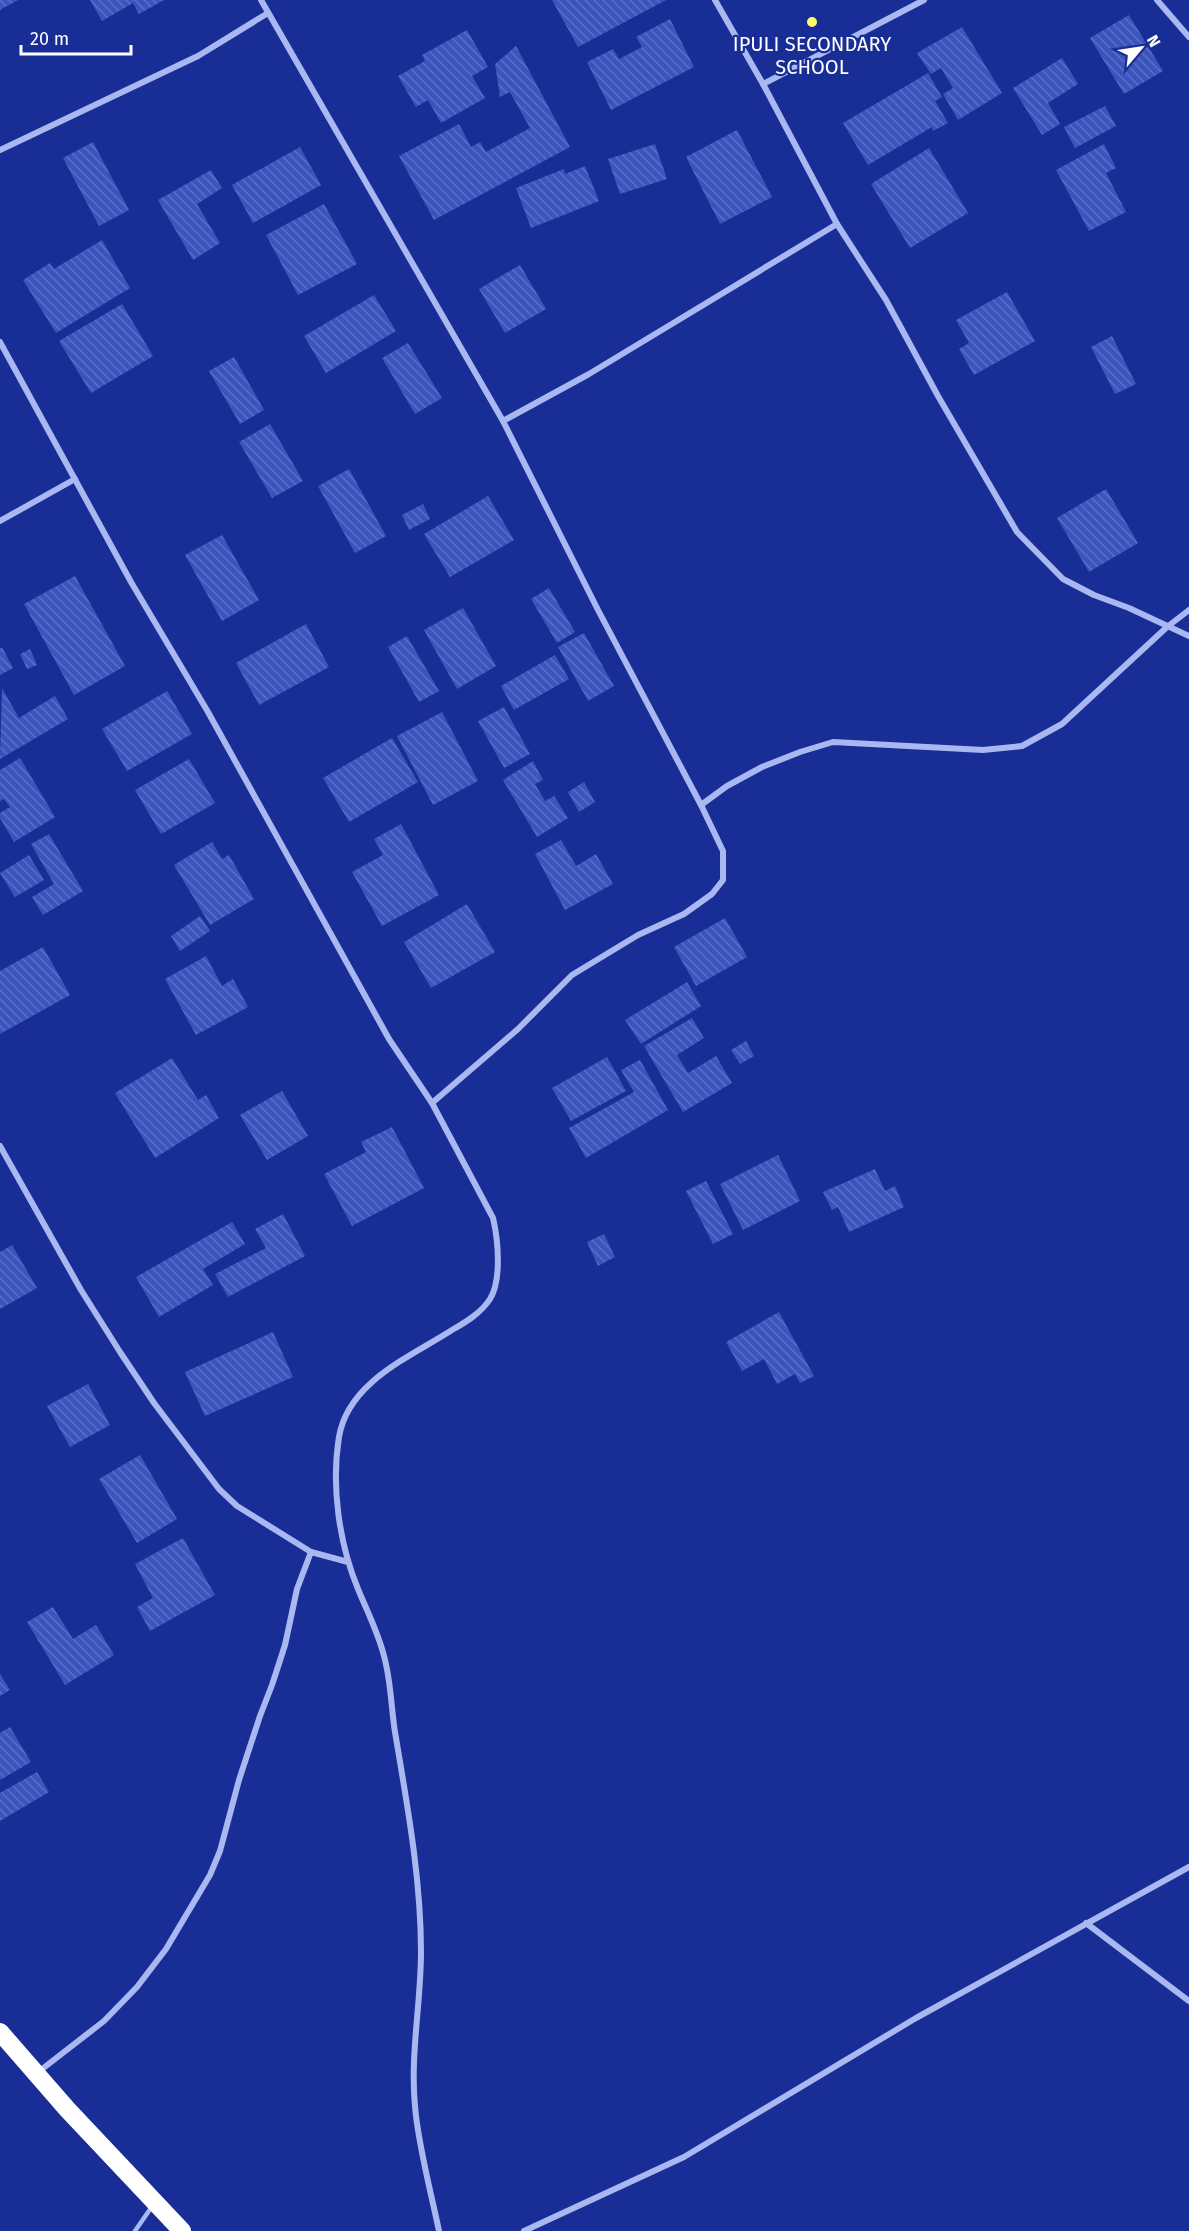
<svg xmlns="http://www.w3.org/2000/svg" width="1189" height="2231" font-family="'Fira Sans',sans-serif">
  <defs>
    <pattern id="building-back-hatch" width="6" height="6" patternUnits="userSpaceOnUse" patternTransform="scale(1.5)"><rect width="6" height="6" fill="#3c54bc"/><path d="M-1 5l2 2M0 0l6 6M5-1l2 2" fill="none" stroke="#596ec6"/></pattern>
  </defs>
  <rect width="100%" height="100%" fill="#182e96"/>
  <g fill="url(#building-back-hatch)">
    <path d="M0 0H18L0 10Z"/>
    <path d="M90 0H164L139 14 133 3 102 21Z"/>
    <path d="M552 0H666L578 47Z"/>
    <path d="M1129 15 1163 71 1124 94 1090 38Z"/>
    <path d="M670 19 694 67 611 110 587 62 613 49 619 59 642 47 636 37Z"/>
    <path d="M962 27 1002 93 958 120 943 94 953 88 941 68 931 74 917 53Z"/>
    <path d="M467 30 488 67 472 76 485 98 441 123 428 100 416 107 398 76 425 61 422 55Z"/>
    <path d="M516 46 570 147 434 220 399 156 459 124 471 147 480 142 486 152 530 128 510 92 500 97 495 64Z"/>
    <path d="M1062 58 1078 84 1048 103 1060 124 1042 135 1013 88Z"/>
    <path d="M928 73 942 97 935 101 948 123 933 131 932 127 868 165 843 123Z"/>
    <path d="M1105 106 1116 126 1075 148 1064 127Z"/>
    <path d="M737 130 772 197 720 224 686 157Z"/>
    <path d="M93 142 129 210 99 226 63 158Z"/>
    <path d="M655 144 667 179 620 194 608 159Z"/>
    <path d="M1104 144 1116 168 1106 173 1126 212 1089 231 1056 170Z"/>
    <path d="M300 147 321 185 253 223 232 185Z"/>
    <path d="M929 148 968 213 910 248 871 184Z"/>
    <path d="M585 166 599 201 531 228 516 188 564 169 565 174Z"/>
    <path d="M211 170 222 188 197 204 220 243 193 260 158 200Z"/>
    <path d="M324 204 357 264 298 295 266 235Z"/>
    <path d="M102 240 130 288 56 333 23 280 50 263 54 269Z"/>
    <path d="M520 265 546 309 505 333 479 289Z"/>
    <path d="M1007 292 1035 341 974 375 959 349 969 343 956 320Z"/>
    <path d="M374 295 396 331 326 373 304 336Z"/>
    <path d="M122 304 153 356 91 393 59 341Z"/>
    <path d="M1112 336 1136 384 1115 394 1091 347Z"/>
    <path d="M408 343 442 398 415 414 382 358Z"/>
    <path d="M234 357 264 410 240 424 209 371Z"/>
    <path d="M270 424 303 481 272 498 239 442Z"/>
    <path d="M349 469 386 536 355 553 318 486Z"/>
    <path d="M1106 489 1138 543 1089 572 1057 518Z"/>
    <path d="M488 496 514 540 450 577 424 534Z"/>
    <path d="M423 504 430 519 409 530 402 515Z"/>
    <path d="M222 535 259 600 222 621 185 555Z"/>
    <path d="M75 576 125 666 74 695 24 604Z"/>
    <path d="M549 588 575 632 557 643 531 599Z"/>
    <path d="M463 608 496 666 457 689 424 630Z"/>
    <path d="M306 624 329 667 259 705 236 663Z"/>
    <path d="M584 633 614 686 588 701 558 647Z"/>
    <path d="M407 636 439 691 419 702 388 647Z"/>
    <path d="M2 647 13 668 0 675V649Z"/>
    <path d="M30 649 37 665 27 669 20 654Z"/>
    <path d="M555 655 569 679 514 710 501 686Z"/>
    <path d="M2 688 19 718 55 696 68 719 0 759Z"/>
    <path d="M167 691 192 734 127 771 102 729Z"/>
    <path d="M504 707 530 754 504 768 478 721Z"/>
    <path d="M442 712 478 781 433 805 397 736Z"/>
    <path d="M392 738 418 782 349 822 323 778Z"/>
    <path d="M20 758 55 817 14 842 0 818V813L10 807 4 799 0 801V770Z"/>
    <path d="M189 759 215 803 161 834 135 790Z"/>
    <path d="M533 761 543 780 535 784 545 801 554 796 568 818 537 837 503 780Z"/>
    <path d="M584 782 595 802 579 812 568 792Z"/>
    <path d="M401 824 439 895 382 926 352 872 383 855 374 839Z"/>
    <path d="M49 834 83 891 43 915 32 897 54 884 31 844Z"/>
    <path d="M561 840 576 866 596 854 613 884 565 910 535 854Z"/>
    <path d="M212 842 222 859 229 855 254 899 210 925 174 865Z"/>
    <path d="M29 855 44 880 15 897 0 873Z"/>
    <path d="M467 904 495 952 431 988 404 942Z"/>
    <path d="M200 916 210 931 180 951 171 936Z"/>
    <path d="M725 918 747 957 696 986 674 947Z"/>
    <path d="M43 947 70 995 0 1034V971Z"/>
    <path d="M206 956 222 986 233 979 248 1007 196 1035 165 979Z"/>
    <path d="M687 982 701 1006 641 1044 625 1020Z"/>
    <path d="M692 1018 704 1038 677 1055 688 1073 716 1056 732 1083 683 1112 644 1046Z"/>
    <path d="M746 1041 754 1056 740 1064 731 1050Z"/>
    <path d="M607 1057 626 1091 571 1121 552 1088Z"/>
    <path d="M172 1058 198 1100 206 1095 219 1118 155 1158 115 1093Z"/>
    <path d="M640 1060 668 1110 586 1158 569 1128 634 1092 621 1070Z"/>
    <path d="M282 1091 308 1136 267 1160 240 1115Z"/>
    <path d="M392 1127 424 1188 352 1226 324 1174 366 1152 361 1142Z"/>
    <path d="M778 1155 800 1201 743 1230 720 1184Z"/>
    <path d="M875 1169 885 1191 895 1186 904 1207 849 1232 838 1207 832 1210 823 1192Z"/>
    <path d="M706 1181 733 1234 713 1244 686 1191Z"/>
    <path d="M283 1214 305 1256 228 1297 215 1274 266 1248 255 1229Z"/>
    <path d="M232 1222 245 1244 203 1269 213 1285 159 1317 136 1277Z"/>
    <path d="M604 1234 615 1257 598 1266 587 1242Z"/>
    <path d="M12 1245 37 1288 0 1309V1252Z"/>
    <path d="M779 1312 814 1376 800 1383 795 1374 777 1384 764 1359 742 1371 726 1342Z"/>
    <path d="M273 1332 293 1377 205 1416 185 1372Z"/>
    <path d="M88 1384 110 1425 70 1447 47 1406Z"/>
    <path d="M140 1455 177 1519 137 1543 99 1479Z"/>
    <path d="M183 1538 215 1595 150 1631 137 1607 153 1598 135 1564Z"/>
    <path d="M53 1607 73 1639 96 1625 114 1655 65 1685 27 1622Z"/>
    <path d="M0 1674 10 1690 0 1696Z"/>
    <path d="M10 1727 31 1762 0 1780V1733Z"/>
    <path d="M37 1772 49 1792 0 1821V1793Z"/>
  </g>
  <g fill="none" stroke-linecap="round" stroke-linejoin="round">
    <path stroke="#aab8f1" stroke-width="4.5" d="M135 2231 153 2205"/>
    <g stroke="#aab8f1" stroke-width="6">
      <path d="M261 0 503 421 598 610 701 805 723 851V880L712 894 684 914 638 935 572 975 518 1029 432 1103"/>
      <path d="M715 0 763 84 837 224 886 300 938 396 1017 532 1063 579 1094 595 1129 608 1189 636"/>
      <path d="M1157 0 1189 37"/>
      <path d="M763 84 924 0"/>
      <path d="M0 150 198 56 268 13"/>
      <path d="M0 342 131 582 208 712 389 1039 432 1103 493 1218C498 1239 502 1280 490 1299 481 1313 466 1322 452 1330 410 1357 348 1382 339 1437 331 1486 339 1543 358 1589 367 1611 378 1632 384 1656 391 1681 391 1707 395 1732 407 1804 421 1878 421 1952 421 2003 410 2055 415 2106 418 2145 431 2192 439 2231"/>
      <path d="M503 421 589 374 837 224"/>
      <path d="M0 521 75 479"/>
      <path d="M701 805 727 786 762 767 800 752 833 742 983 750 1022 746 1062 724 1167 627 1189 610"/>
      <path d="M0 1146 81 1290 120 1352 154 1403 219 1489 237 1506 311 1552 348 1562"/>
      <path d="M1086 1923 1189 2001"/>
      <path d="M37 2073 104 2021 137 1987 166 1949 210 1875 220 1851 239 1780 260 1716 272 1685 285 1645 297 1589 311 1552"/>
      <path d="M524 2231 684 2157 916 2018 1189 1867"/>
    </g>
    <path stroke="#fff" stroke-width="18" d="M0 2032 67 2109 182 2231"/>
  </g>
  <circle fill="#fffa6a" stroke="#182e96" stroke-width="2" cx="812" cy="22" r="6"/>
  <g text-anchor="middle" stroke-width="4.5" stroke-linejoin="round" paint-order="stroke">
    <g font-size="20" fill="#fff" stroke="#182e96">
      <text x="812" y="51">IPULI SECONDARY<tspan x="812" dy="23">SCHOOL</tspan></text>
    </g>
  </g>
  <g transform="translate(1141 48) rotate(61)" stroke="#182e96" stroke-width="4.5" paint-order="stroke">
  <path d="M0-4.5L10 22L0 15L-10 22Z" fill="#ffffff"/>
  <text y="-9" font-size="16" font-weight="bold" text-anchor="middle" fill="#ffffff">N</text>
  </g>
  <path d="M21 45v9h110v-9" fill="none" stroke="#ffffff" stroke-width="3"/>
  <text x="30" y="45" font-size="18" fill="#ffffff" stroke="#182e96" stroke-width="4.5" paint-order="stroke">20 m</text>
</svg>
